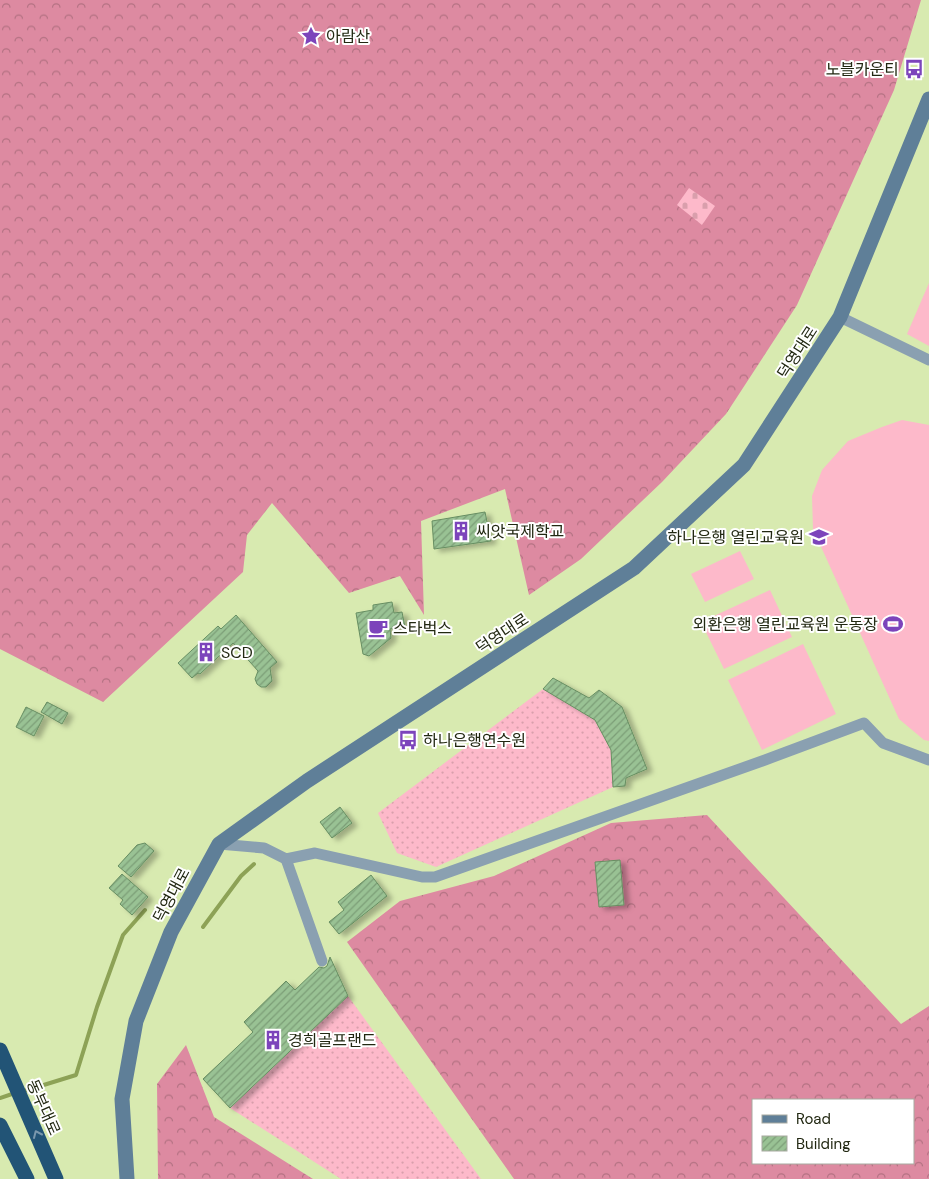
<svg xmlns="http://www.w3.org/2000/svg" width="929" height="1179" font-family="'DM Sans','Noto Sans KR',sans-serif">
  <defs>
    <pattern id="grass-dots" width="8" height="8" patternUnits="userSpaceOnUse" patternTransform="scale(1.25)"><rect width="8" height="8" fill="#fdb9ca"/><path d="M2 2h.1M6 6h.1" fill="none" stroke="#d99fac" stroke-width="1.8" stroke-linecap="round"/></pattern>
    <pattern id="forest-crowns" width="20" height="18" patternUnits="userSpaceOnUse" patternTransform="scale(1.25)"><rect width="20" height="18" fill="#dd8aa1"/><path d="M2 6a3 3 0 1 1 6 0M12 15a3 3 0 1 1 6 0" fill="none" stroke="#b37182"/></pattern>
    <pattern id="cemetery-stones" width="16" height="16" patternUnits="userSpaceOnUse" patternTransform="scale(1.25)"><rect width="16" height="16" fill="#fdb9ca"/><path d="M2 7V4a2 2 0 0 1 4 0v3zM10 15v-3a2 2 0 0 1 4 0v3z" fill="#d99fac"/></pattern>
    <pattern id="building-hatch" width="6" height="6" patternUnits="userSpaceOnUse" patternTransform="scale(1.25)"><rect width="6" height="6" fill="#99c294"/><path d="M-1 1l2-2M0 6l6-6M5 7l2-2" fill="none" stroke="#7c9e77"/></pattern>
    <filter id="shadow"><feDropShadow dx="5.5" dy="3" stdDeviation="2.5" flood-color="#0004"/></filter>
  </defs>
  <rect width="100%" height="100%" fill="#d8eab0"/>
  <g fill="url(#grass-dots)">
    <path d="M543 689 595 720 611 750 613 787 436 867 397 853 378 813Z"/>
    <path d="M348 996 481 1179H341L230 1108Z"/>
  </g>
  <g fill="url(#forest-crowns)" fill-rule="evenodd">
    <path d="M0 0H921L894 90 797 305 726 414 662 482 581 559 529 595 505 489 421 521 424 615 400 576 349 593 272 503 247 535 243 572 103 702 0 649Z"/>
    <path d="M707 815 901 1024 929 1006V1179H514L347 942 400 901 494 876 611 823ZM753 1100H913V1163H753Z"/>
    <path d="M186 1045 214 1117 313 1179H158L157 1084Z"/>
  </g>
  <path fill="url(#cemetery-stones)" d="M689 188 715 206 702 225 677 205Z"/>
  <g fill="#fdb9ca">
    <path d="M929 283V346L907 334Z"/>
    <path d="M902 420 929 425V741L924 740 899 719 813 529 812 496 822 470 848 441 882 427Z"/>
    <path d="M740 551 754 579 705 602 691 574Z"/>
    <path d="M770 590 792 637 724 669 701 622Z"/>
    <path d="M803 644 836 714 762 750 728 680Z"/>
  </g>
  <g fill="none" stroke-linecap="round" stroke-linejoin="round">
    <g stroke="#8da256" stroke-width="4">
      <path d="M203 927 241 876 254 864"/>
      <path d="M21 1092 76 1075 97 1007 123 935 145 910"/>
      <path d="M0 1098 15 1093"/>
    </g>
  </g>
  <g fill="url(#building-hatch)" stroke="#678e62" filter="url(#shadow)">
    <path d="M485 512 491 541 434 549 432 521Z"/>
    <path d="M392 602 394 613 402 612 405 627 390 629 391 638 369 656 363 654 356 613 373 610V605Z"/>
    <path d="M236 615 277 662 270 668 272 681 266 687H261L257 684 255 679 258 671 233 643 200 674 198 673 192 678 178 663 218 626 221 629Z"/>
    <path d="M553 678 589 698 599 690 622 707 647 769 626 778 625 786 613 787 611 750 595 720 543 689Z"/>
    <path d="M47 702 68 713 62 724 41 712Z"/>
    <path d="M26 707 44 716 34 736 16 727Z"/>
    <path d="M340 807 352 823 332 838 320 822Z"/>
    <path d="M145 843 154 851 131 877 118 866 137 845Z"/>
    <path d="M620 860 624 905 599 907 595 862Z"/>
    <path d="M122 874 148 897 132 915 120 904 123 900 109 888Z"/>
    <path d="M371 875 387 896 339 934 329 922 344 910 338 902Z"/>
    <path d="M330 957 348 996 230 1108 203 1079 253 1032 244 1022 286 981 295 990 319 967 324 968 327 966Z"/>
  </g>
  <g fill="none" stroke-linecap="round" stroke-linejoin="round">
    <g stroke="#8aa0b1" stroke-width="11">
      <path d="M840 317 929 360"/>
      <path d="M219 844 264 848 286 859 315 853 422 877H435L765 760 864 723 883 743 929 760"/>
      <path d="M286 859 322 961"/>
    </g>
    <path stroke="#5f7f98" stroke-width="15" d="M127 1179 122 1099 136 1021 171 932 219 844 307 781 634 568 744 465 840 317 929 99"/>
    <g stroke="#225476" stroke-width="15">
      <path d="M0 1050 56 1179"/>
      <path d="M0 1125 27 1179"/>
    </g>
  </g>
  <defs><path id="oneway-chevron" d="M-2-3.5L2.5 0L-2 3.5" fill="none" stroke-width="1.6" stroke-linecap="round" stroke-linejoin="round" transform="scale(1.25)"/></defs>
  <use stroke="#7a98ad" href="#oneway-chevron" transform="translate(37 1134) rotate(-114)"/>
  <defs>
    <symbol id="sight-bare" viewBox="-9 -9 18 18"><path d="M0-6L1.8-2.2L6-1.7L2.9 1.2L3.7 5.4L0 3.3L-3.7 5.4L-2.9 1.2L-6-1.7L-1.8-2.2Z" fill="#7c44bb" stroke="#fff" stroke-width="2.5" paint-order="stroke"/></symbol>
    <symbol id="bus-bare" viewBox="-9 -9 18 18"><path d="M-5-6H5V4H4V6H2V4H-2V6H-4V4H-5ZM-3.5-4V0h7V-4ZM-3.5 1.2v1.5H-2V1.2ZM2 1.2v1.5H3.5V1.2Z" fill="#7c44bb" stroke="#fff" stroke-width="2.5" paint-order="stroke"/></symbol>
    <symbol id="building-bare" viewBox="-9 -9 18 18"><path d="M-4-6H4V6H1V3H-1V6H-4ZM-2.5-4.3h1.7v1.8h-1.7ZM.8-4.3h1.7v1.8H.8ZM-2.5-1h1.7V.8h-1.7ZM.8-1h1.7V.8H.8Z" fill="#7c44bb" stroke="#fff" stroke-width="2.5" paint-order="stroke"/></symbol>
    <symbol id="school-bare" viewBox="-9 -9 18 18"><path d="M0-5L7-2L0 1L-7-2ZM-4 1L0 2.5L4 1V4Q0 6-4 4Z" fill="#7c44bb" stroke="#fff" stroke-width="2.5" paint-order="stroke"/></symbol>
    <symbol id="stadium-bare" viewBox="-9 -9 18 18"><path d="M0-5a6.5 5 0 1 0 0 10a6.5 5 0 1 0 0-10ZM-3.5-1.8h7v3.6h-7Z" fill="#7c44bb" stroke="#fff" stroke-width="2.5" paint-order="stroke"/></symbol>
    <symbol id="cafe-bare" viewBox="-9 -9 18 18"><path d="M-5.5-4.5H6V0H3Q3 3.5 0 3.5H-2.5Q-5.5 3.5-5.5 0ZM3-3.2v2h1.7v-2ZM-6 4.5H4V6H-6Z" fill="#7c44bb" stroke="#fff" stroke-width="2.5" paint-order="stroke"/></symbol>
  </defs>
  <g fill-rule="evenodd">
    <use href="#sight-bare" x="297" y="22" width="28" height="28"/>
    <use href="#bus-bare" x="900" y="55" width="28" height="28"/>
    <use href="#building-bare" x="447" y="517" width="28" height="28"/>
    <use href="#school-bare" x="805" y="523" width="28" height="28"/>
    <use href="#stadium-bare" x="879" y="610" width="28" height="28"/>
    <use href="#cafe-bare" x="364" y="614" width="28" height="28"/>
    <use href="#building-bare" x="192" y="638" width="28" height="28"/>
    <use href="#bus-bare" x="394" y="726" width="28" height="28"/>
    <use href="#building-bare" x="259" y="1026" width="28" height="28"/>
  </g>
  <g text-anchor="middle" stroke-width="4" stroke-linejoin="round" paint-order="stroke">
    <g font-size="16" fill="#222812" stroke="#fff" text-anchor="start">
      <text x="326" y="42">아람산</text>
      <text x="899" y="75" text-anchor="end">노블카운티</text>
      <text x="476" y="537">씨앗국제학교</text>
      <text x="804" y="543" text-anchor="end">하나은행 열린교육원</text>
      <text x="878" y="630" text-anchor="end">외환은행 열린교육원 운동장</text>
      <text x="393" y="634">스타벅스</text>
      <text x="221" y="658">SCD</text>
      <text x="423" y="746">하나은행연수원</text>
      <text x="288" y="1046">경희골프랜드</text>
    </g>
    <g font-size="16" fill="#222812" stroke="#fff">
      <text transform="translate(797 352) rotate(-57)" y="6">덕영대로</text>
      <text transform="translate(502 633) rotate(-33)" y="6">덕영대로</text>
      <text transform="translate(171 895) rotate(-62)" y="6">덕영대로</text>
      <text transform="translate(44 1107) rotate(66)" y="6">동부대로</text>
    </g>
  </g>
  <rect x="752" y="1099" width="162" height="65" fill="#ffffff" stroke="#a7a9a0"/>
  <rect x="762" y="1115" width="25" height="8" fill="#5f7f98" stroke="#a7a9a0"/>
  <text x="796" y="1124" font-size="15" fill="#222812">Road</text>
  <rect x="762" y="1136" width="25" height="15" fill="url(#building-hatch)" stroke="#a7a9a0"/>
  <text x="796" y="1149" font-size="15" fill="#222812">Building</text>
</svg>
